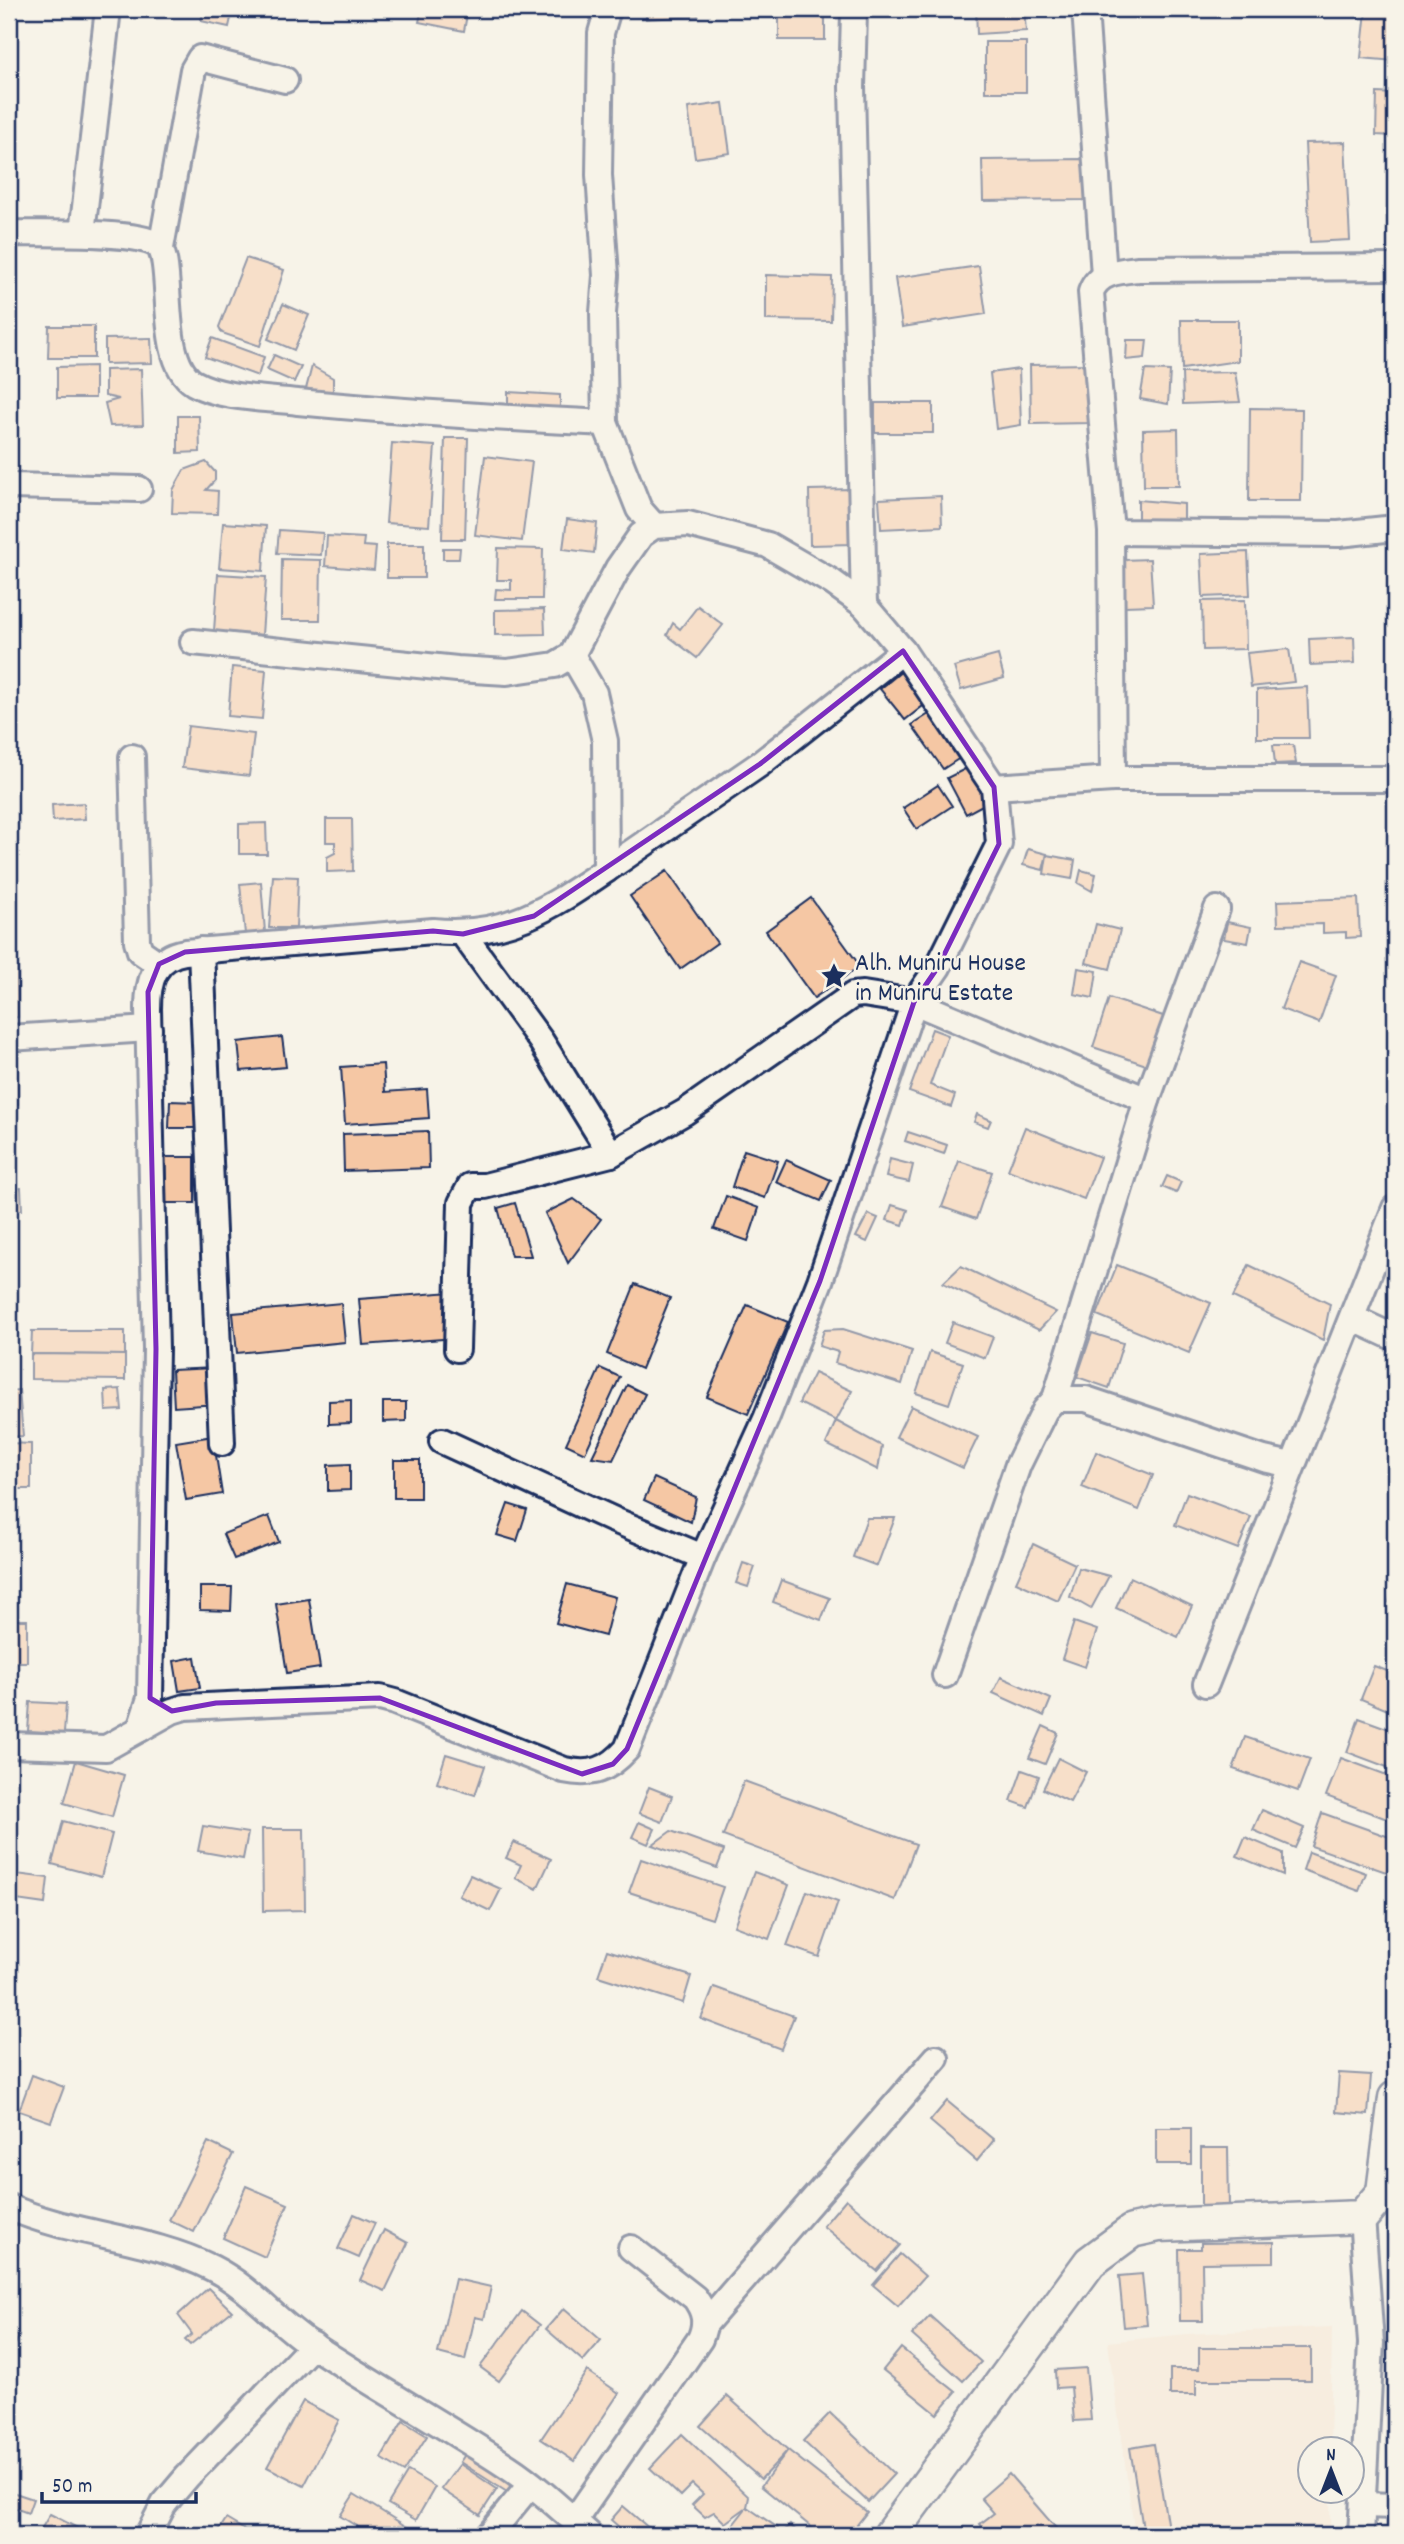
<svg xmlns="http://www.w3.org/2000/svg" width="1404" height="2544" font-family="Dekko,sans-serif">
  <rect width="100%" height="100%" fill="#f7f3e8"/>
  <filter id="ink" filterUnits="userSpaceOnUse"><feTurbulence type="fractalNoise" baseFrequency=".0143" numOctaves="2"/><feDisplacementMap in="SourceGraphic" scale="14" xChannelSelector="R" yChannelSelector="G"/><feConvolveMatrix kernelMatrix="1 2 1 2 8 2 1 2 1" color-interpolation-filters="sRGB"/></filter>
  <g filter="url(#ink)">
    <path fill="#f6e6d4" d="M1332 2327 1330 2449 1310 2450V2492H1330V2535H1135L1108 2342 1188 2334Z"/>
    <g fill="#f5c7a4" stroke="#1b2f5e" stroke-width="2">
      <path d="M204 9H233L229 27 201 21Z"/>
      <path d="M422 9H468L464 31 419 22Z"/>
      <path d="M646 9H697L698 16 646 19Z"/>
      <rect x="779" y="9" width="46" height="31"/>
      <path d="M976 9H1024L1026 31 977 34Z"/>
      <path d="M1366 11 1395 14V61L1361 58Z"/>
      <rect x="985" y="42" width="41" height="50"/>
      <path d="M1377 93 1395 94V136L1376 135Z"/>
      <path d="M723 103 730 153 695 158 688 108Z"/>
      <path d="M1345 142 1350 240 1310 242 1305 143Z"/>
      <path d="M1084 159 1085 200 983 201 982 160Z"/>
      <path d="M246 258 284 270 260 346 222 333 219 327Z"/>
      <path d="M979 266 986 314 902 327 895 278Z"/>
      <path d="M766 275 832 277 831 321 766 320Z"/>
      <path d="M283 304 309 315 294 350 268 339Z"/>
      <path d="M1181 320H1238V361L1182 369Z"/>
      <path d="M49 326H94V358H48Z"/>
      <path d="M151 338 152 363 105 364V339Z"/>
      <path d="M212 338 264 357 258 376 205 357Z"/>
      <path d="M1127 340H1147L1145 358 1126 360Z"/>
      <path d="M274 355 301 367 294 382 267 370Z"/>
      <path d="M1090 364 1091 423 1031 424 1030 365Z"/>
      <path d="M95 366V398H57V367Z"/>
      <path d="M312 366 333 378V394L306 389Z"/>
      <path d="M141 369 143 425 110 426 105 403 119 399 105 396V370Z"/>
      <path d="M1019 369 1021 425 996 429 990 373Z"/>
      <path d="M1145 370 1170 371 1168 404 1140 399Z"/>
      <path d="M1235 372 1240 402 1183 404 1182 373Z"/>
      <path d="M508 392 560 395V412L508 409Z"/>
      <rect x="875" y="403" width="58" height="30"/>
      <path d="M1250 408 1302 409 1301 501H1249Z"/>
      <path d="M178 416H199L200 452 178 453Z"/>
      <path d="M1178 429 1179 486H1144L1143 430Z"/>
      <path d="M445 438H468L465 539H442Z"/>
      <path d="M392 443 435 446 429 526 386 523Z"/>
      <path d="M485 456 532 462 522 541 475 535Z"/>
      <path d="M206 462 215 472V480L206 490 218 491 217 514 172 513 173 490 184 470Z"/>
      <path d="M852 489 853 544 810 545 809 490Z"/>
      <path d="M941 496 942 526 881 529 879 499Z"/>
      <path d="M1138 500 1184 504V525L1138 522Z"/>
      <path d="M567 519 597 523 594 553 563 549Z"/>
      <path d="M223 523 266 526 263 571 219 568Z"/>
      <path d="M279 530 323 533 321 555 277 553Z"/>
      <path d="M327 536 364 538 363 546 376 547 374 570 325 566Z"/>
      <rect x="387" y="544" width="37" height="34"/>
      <path d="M443 548H460L459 559H443Z"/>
      <path d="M498 548 543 549 542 599H495L496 589 511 590V580H497Z"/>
      <path d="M1248 552 1250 595 1203 597 1201 554Z"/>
      <path d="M282 559 321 560 320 620H281Z"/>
      <path d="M1150 559 1153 605 1125 606 1122 560Z"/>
      <path d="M218 574 266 577 262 635 214 631Z"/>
      <path d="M1245 600 1246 649 1203 650 1202 601Z"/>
      <path d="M698 606 723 625 697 658 667 635 673 623 680 629Z"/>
      <path d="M544 609 545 634 495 635V610Z"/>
      <path d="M1354 637 1355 663 1310 665 1309 639Z"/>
      <path d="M1289 649 1294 682 1251 687 1247 653Z"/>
      <path d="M998 655 1004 678 961 690 954 667Z"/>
      <path d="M232 667 266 670 262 719 228 716Z"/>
      <path d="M902 671 928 702 905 720 880 689Z"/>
      <path d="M1307 687 1309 738H1257V690Z"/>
      <path d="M932 712 963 756 943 769 912 725Z"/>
      <path d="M188 726 254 734 249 776 182 768Z"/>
      <path d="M1273 745H1293L1296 763 1275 764Z"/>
      <path d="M969 767 988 802 966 814 947 778Z"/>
      <path d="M938 785 952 806 917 829 903 808Z"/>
      <path d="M84 803 85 819 53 821 52 805Z"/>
      <path d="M326 819H352L353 871 327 872V857L335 853V842H326Z"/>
      <path d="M266 823 267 854H239V824Z"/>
      <path d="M1028 849 1047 854 1043 870 1023 865Z"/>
      <path d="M1047 855 1075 860 1072 879 1044 874Z"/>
      <path d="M1081 870 1096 874 1092 891 1078 883Z"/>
      <path d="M667 871 717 943 680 969 630 896Z"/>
      <path d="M273 876 298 877 296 928H269Z"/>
      <path d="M261 882 265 932 245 934 240 884Z"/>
      <path d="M811 898 860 966 814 998 766 931Z"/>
      <path d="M1358 898 1360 937 1346 938V932L1323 933V924L1278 925 1277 901Z"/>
      <rect x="9" y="919" width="3" height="39"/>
      <path d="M1227 922 1251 927 1248 943 1224 939Z"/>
      <path d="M1096 924 1120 930 1110 969 1086 963Z"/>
      <path d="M1299 962 1336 975 1319 1023 1281 1009Z"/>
      <path d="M9 968H17L18 1017 9 1018Z"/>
      <path d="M1078 968 1097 971 1093 998 1074 994Z"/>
      <path d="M1109 998 1172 1019 1155 1068 1093 1047Z"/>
      <path d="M932 1029 948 1035 930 1085 955 1095 951 1107 909 1092Z"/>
      <path d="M282 1037 286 1067 241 1071 238 1042Z"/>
      <path d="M9 1056H17L18 1104H9Z"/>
      <path d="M383 1064 385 1092 427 1089 429 1118 345 1124 341 1067Z"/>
      <path d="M170 1101 196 1102V1128H169Z"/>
      <path d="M977 1114 991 1120 988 1127 974 1122Z"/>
      <path d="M1025 1127 1100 1157 1084 1199 1008 1170Z"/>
      <path d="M428 1131 429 1168 344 1171 343 1134Z"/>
      <path d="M908 1132 947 1145 944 1154 905 1141Z"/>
      <path d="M744 1150 778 1161 765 1198 732 1187Z"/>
      <path d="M165 1157H195V1203H166Z"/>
      <path d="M890 1159 913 1165 909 1182 886 1177Z"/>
      <path d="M786 1160 831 1180 821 1201 776 1182Z"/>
      <path d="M959 1161 992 1172 976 1219 942 1207Z"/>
      <path d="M1167 1176 1181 1182 1176 1193 1162 1187Z"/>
      <path d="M21 1188 22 1210H9V1189Z"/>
      <path d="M726 1196 759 1208 748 1241 714 1229Z"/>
      <path d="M574 1199 601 1219 568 1263 545 1213Z"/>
      <path d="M515 1203 531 1256H511L498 1208Z"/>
      <path d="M892 1205 908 1210 903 1225 887 1220Z"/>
      <path d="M868 1214 878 1218 867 1242 856 1237Z"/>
      <path d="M1117 1265 1211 1303 1189 1353 1097 1315Z"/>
      <path d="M1249 1265 1330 1304 1323 1340 1233 1297Z"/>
      <path d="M961 1266 1056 1312 1039 1330 943 1283Z"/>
      <path d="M635 1284 670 1298 641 1369 607 1354Z"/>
      <path d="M452 1292 456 1338 363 1345 359 1299Z"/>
      <path d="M341 1303 345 1342 237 1353 233 1313Z"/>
      <path d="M747 1305 788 1322 748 1414 707 1397Z"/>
      <path d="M953 1322 993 1337 985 1358 945 1343Z"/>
      <path d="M843 1329 912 1351 902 1384 835 1363 838 1352 819 1346 824 1330Z"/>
      <path d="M32 1331H125V1355L31 1354Z"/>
      <path d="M1092 1333 1123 1343 1109 1388 1077 1377Z"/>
      <path d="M930 1352 963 1363 949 1404 916 1393Z"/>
      <path d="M31 1354 125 1355V1380L31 1379Z"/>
      <path d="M215 1368 217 1404 174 1407 172 1370Z"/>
      <path d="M600 1368 620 1377 585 1453 566 1444Z"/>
      <path d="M814 1373 852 1391 836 1421 799 1403Z"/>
      <path d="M627 1385 645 1394 613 1460 592 1457Z"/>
      <path d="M120 1389 122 1410 106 1411 105 1390Z"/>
      <path d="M19 1390 23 1436 9 1437V1391Z"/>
      <path d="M351 1400V1423L329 1424V1401Z"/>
      <path d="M383 1402H406V1421L383 1422Z"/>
      <path d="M911 1406 978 1437 963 1468 896 1437Z"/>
      <path d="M836 1421 882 1446 878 1470 826 1444Z"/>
      <path d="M213 1436 222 1494 186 1500 176 1442Z"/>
      <path d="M9 1443 31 1444V1489H9Z"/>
      <path d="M1096 1452 1153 1475 1139 1510 1082 1487Z"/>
      <rect x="394" y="1460" width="26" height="38"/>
      <path d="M350 1464V1490L328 1491V1465Z"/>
      <path d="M654 1478 696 1497 691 1522 644 1500Z"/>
      <path d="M1187 1493 1251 1517 1238 1549 1175 1525Z"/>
      <path d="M508 1504 527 1510 517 1541 497 1535Z"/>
      <path d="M269 1516 279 1542 234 1559 223 1534Z"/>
      <path d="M867 1518H895L877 1566 853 1557Z"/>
      <path d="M1033 1544 1075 1564 1058 1601 1016 1582Z"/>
      <path d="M743 1563 755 1567 748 1587 736 1583Z"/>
      <path d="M1079 1568 1109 1576 1091 1609 1070 1597Z"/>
      <path d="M1130 1577 1192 1606 1178 1637 1116 1608Z"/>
      <path d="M1395 1578V1604L1389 1602Z"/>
      <path d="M781 1580 830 1598 821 1620 773 1602Z"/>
      <path d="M567 1584 615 1597 605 1636 556 1623Z"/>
      <path d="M200 1587H232L231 1611 200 1610Z"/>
      <path d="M309 1599 320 1668 287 1673 276 1604Z"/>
      <rect x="9" y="1620" width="18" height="42"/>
      <path d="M1074 1622 1097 1630 1085 1667 1062 1659Z"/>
      <path d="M195 1657 200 1688 179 1691 174 1661Z"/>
      <path d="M1374 1666 1395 1674V1713L1361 1699Z"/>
      <path d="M1001 1677 1051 1699 1044 1716 993 1693Z"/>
      <path d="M30 1702 66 1704 64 1733 28 1731Z"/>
      <path d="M1359 1718 1395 1731V1770L1347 1752Z"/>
      <path d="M1043 1726 1058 1733 1045 1764 1029 1758Z"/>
      <path d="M1245 1737 1310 1759 1298 1791 1233 1769Z"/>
      <path d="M446 1754 485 1766 475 1795 437 1783Z"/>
      <path d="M1058 1758 1086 1772 1070 1802 1043 1789Z"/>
      <path d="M1341 1758 1395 1778V1822L1326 1796Z"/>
      <path d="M76 1761 124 1775 112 1817 64 1803Z"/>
      <path d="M1022 1770 1039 1776 1028 1807 1011 1801Z"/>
      <path d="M744 1781 916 1844 895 1900 723 1836Z"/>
      <path d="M649 1787 672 1796 662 1822 639 1813Z"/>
      <path d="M1262 1810 1304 1828 1295 1848 1253 1830Z"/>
      <path d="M1322 1813 1395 1839V1854L1389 1873 1311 1846Z"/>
      <path d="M63 1821 112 1834 101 1877 52 1864Z"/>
      <path d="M639 1822 655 1829 648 1844 632 1837Z"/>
      <path d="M203 1826 248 1833 243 1859 198 1851Z"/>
      <path d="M262 1829H304L305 1910 263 1911Z"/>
      <path d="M671 1831 724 1850 717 1868 652 1845Z"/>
      <path d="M1245 1837 1283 1853V1875L1237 1856Z"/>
      <path d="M514 1842 551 1859 537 1889 515 1878 521 1865 506 1858Z"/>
      <path d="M1309 1852 1366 1873 1359 1891 1303 1870Z"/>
      <path d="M641 1859 723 1887 712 1919 629 1892Z"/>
      <path d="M754 1872 789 1885 769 1939 734 1926Z"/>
      <path d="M9 1873 48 1878 45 1904 9 1899Z"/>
      <path d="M470 1875 501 1889 490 1911 459 1896Z"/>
      <path d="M807 1891 838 1902 819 1957 787 1946Z"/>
      <path d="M607 1950 691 1976 683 2003 598 1976Z"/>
      <path d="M714 1987 794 2016 781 2049 701 2019Z"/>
      <path d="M1339 2073 1371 2075 1368 2115 1336 2112Z"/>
      <path d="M32 2075 64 2087 51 2122 19 2111Z"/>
      <path d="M947 2101 994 2140 977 2161 930 2121Z"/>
      <rect x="1156" y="2128" width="35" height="36"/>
      <path d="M208 2142 233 2154 194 2232 169 2220Z"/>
      <path d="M1201 2148H1228L1229 2208H1201Z"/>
      <path d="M246 2186 288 2204 265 2257 223 2238Z"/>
      <path d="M846 2199 900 2245 877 2271 823 2226Z"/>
      <path d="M354 2214 375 2223 359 2258 338 2249Z"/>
      <path d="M384 2230 408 2243 385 2291 360 2280Z"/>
      <path d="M1274 2242V2262L1202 2263 1203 2321H1180L1179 2249H1201V2243Z"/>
      <path d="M900 2254 925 2276 898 2306 873 2285Z"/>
      <path d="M1142 2274 1147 2325 1124 2327 1119 2276Z"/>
      <path d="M455 2279 491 2287 484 2319 475 2317 465 2360 438 2353Z"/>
      <path d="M208 2288 232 2311 190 2345 185 2340 192 2334 178 2315Z"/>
      <path d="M564 2308 601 2340 583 2361 546 2329Z"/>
      <path d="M522 2311 540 2325 499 2381 480 2367Z"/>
      <path d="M930 2316 981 2362 963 2381 912 2335Z"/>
      <path d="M9 2332 19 2336 9 2358Z"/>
      <path d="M901 2348 956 2392 937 2414 883 2370Z"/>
      <path d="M1199 2348H1311V2380H1196V2395H1170V2369H1199Z"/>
      <path d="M1086 2368 1091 2420 1074 2421 1071 2387 1056 2388 1055 2370Z"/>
      <path d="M587 2371 619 2393 574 2461 541 2439Z"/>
      <path d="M727 2396 788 2450 761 2479 700 2426Z"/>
      <path d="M303 2401 339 2420 304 2486 267 2467Z"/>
      <path d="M830 2413 894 2474 868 2502 803 2441Z"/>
      <path d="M403 2421 427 2436 404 2472 381 2458Z"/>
      <path d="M682 2434 749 2497 747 2507 725 2523 714 2512 705 2517 692 2505 703 2494 692 2484 680 2496 650 2468Z"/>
      <path d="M1154 2444 1169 2535H1144L1130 2448Z"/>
      <path d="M468 2450 516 2481 507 2492 460 2462Z"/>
      <path d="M788 2450 867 2512 849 2535H821L761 2486Z"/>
      <path d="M460 2464 497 2489 480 2515 441 2489Z"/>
      <path d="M408 2471 435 2487 416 2520 388 2504Z"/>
      <path d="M1009 2474 1061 2534 1059 2535H989L980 2524 994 2513 981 2498Z"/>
      <path d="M9 2491 33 2499 28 2513 9 2506Z"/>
      <path d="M354 2494 420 2535H371L340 2516Z"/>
      <path d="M623 2506 657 2535H628L611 2520Z"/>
      <path d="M747 2507 778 2528 771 2535H725Z"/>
      <path d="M50 2514 91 2535H49L40 2531Z"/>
      <path d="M226 2519 253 2535H216Z"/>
      <path d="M790 2525 801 2535H781Z"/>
    </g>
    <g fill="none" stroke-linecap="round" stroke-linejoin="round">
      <defs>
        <g id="minor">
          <path d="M608 9 601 33 599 175 606 275 603 313 605 423 639 509 654 526"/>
          <path d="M1085 9 1104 275"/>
          <path d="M854 13 852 87 864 605"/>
          <path d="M9 233C39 234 133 230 156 244 177 257 155 359 194 383 223 399 266 398 298 402 401 412 502 418 605 423"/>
          <path d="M82 233 108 9"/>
          <path d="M161 248 193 70 200 58 285 80"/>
          <path d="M1395 267 1138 269C1119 271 1098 272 1091 292L1111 532 1339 534 1395 528"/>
          <path d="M9 486 139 489"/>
          <path d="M1111 532 1113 779"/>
          <path d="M193 642 457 669 507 672 555 665 572 655 618 568 641 535 654 526 688 524 768 545 832 582 864 605 903 651 994 787 999 844 938 967 914 1002 1147 1100"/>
          <path d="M132 757 137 941 140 951 159 964"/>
          <path d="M994 787 1113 779H1395"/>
          <path d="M606 870 760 764 903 651"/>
          <path d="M463 934 541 1041 611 1154"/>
          <path d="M201 950 222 1443"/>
          <path d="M9 1038 149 1029"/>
          <path d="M1352 1318 1395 1338"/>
          <path d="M1055 1399 1147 1100 1217 909"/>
          <path d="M442 1441 614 1520 703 1557"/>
          <path d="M945 1675 1018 1465 1045 1410 1055 1399H1086L1264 1459 1291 1465"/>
          <path d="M1206 1684 1395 1208"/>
          <path d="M140 1729 150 1698 156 1349 148 1009C148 981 154 957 185 952L433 931C505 938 549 909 606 870L605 741 594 693 572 655"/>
          <path d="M9 1745 106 1748 172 1711 185 1707 380 1698 395 1702 564 1770C592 1776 608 1770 627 1749L703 1557 766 1419 820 1281 914 1002 863 994 853 995 685 1112 611 1154 485 1186H470L461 1203 457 1349"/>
          <path d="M9 2207C74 2236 148 2236 212 2268 250 2287 275 2320 309 2343 374 2386 443 2424 508 2467 537 2486 564 2512 590 2535"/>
          <path d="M705 2324 936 2058"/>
          <path d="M1364 2505 1395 2506"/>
          <path d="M574 2521 700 2339C707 2323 705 2312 695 2298L631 2248"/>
          <path d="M148 2535 164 2504 187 2477 313 2345"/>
          <path d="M489 2535 530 2485"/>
          <path d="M1361 2535 1371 2343 1362 2217"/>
        </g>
        <path id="tertiary" d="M890 2535 1090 2262 1132 2231 1159 2225 1362 2217 1383 2192 1395 2098"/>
      </defs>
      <use href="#minor" stroke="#1b2f5e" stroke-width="30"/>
      <use href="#tertiary" stroke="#1b2f5e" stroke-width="37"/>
      <use href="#minor" stroke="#f7f3e8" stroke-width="24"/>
      <use href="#tertiary" stroke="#f7f3e8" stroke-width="32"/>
    </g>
  </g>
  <path d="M0 0H1404V2544H0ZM903 651 994 787 999 844 938 967 914 1002 820 1281 627 1749 613 1764 582 1774 380 1698 216 1703 172 1711 150 1698 156 1349 148 992 159 964 185 952 433 931 463 934 534 916 760 764Z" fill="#f7f3e8" fill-opacity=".55" fill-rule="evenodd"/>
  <path fill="none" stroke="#7b2cbf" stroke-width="5" stroke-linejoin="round" d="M903 651 994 787 999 844 938 967 914 1002 820 1281 627 1749 613 1764 582 1774 380 1698 216 1703 172 1711 150 1698 156 1349 148 992 159 964 185 952 433 931 463 934 534 916 760 764Z"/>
  <defs>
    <symbol id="sight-bare" viewBox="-9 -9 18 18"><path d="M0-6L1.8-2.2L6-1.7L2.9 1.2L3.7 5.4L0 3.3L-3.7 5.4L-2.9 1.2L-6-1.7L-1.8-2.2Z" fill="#1b2f5e" stroke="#f7f3e8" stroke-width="2.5" paint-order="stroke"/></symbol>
  </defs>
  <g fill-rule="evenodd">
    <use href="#sight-bare" x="815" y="957" width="38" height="38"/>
  </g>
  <g text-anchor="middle" stroke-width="5" stroke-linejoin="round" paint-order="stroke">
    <g font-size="26" fill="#1b2f5e" stroke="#f7f3e8" text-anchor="start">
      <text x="855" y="970">Alh. Muniru House<tspan x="855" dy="30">in Muniru Estate</tspan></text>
    </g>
  </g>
  <rect width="1404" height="2544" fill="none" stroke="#f7f3e8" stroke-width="35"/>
  <rect x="18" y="18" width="1369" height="2509" fill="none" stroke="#1b2f5e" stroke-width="2.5" filter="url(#ink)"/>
  <g transform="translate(1331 2470)"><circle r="33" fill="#f7f3e8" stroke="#9fa5b1" stroke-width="2"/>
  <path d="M0-5L12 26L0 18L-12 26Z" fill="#1b2f5e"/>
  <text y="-10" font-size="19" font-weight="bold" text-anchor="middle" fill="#1b2f5e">N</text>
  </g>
  <path d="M42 2492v10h154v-10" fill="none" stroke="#1b2f5e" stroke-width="3.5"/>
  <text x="52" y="2492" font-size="21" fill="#1b2f5e" stroke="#f7f3e8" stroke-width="5" paint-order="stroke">50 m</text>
</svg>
